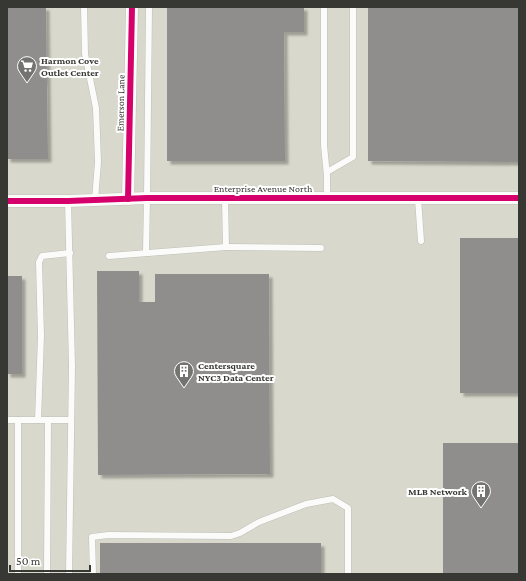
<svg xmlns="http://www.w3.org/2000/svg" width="526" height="581" font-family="'Crimson Pro',serif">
  <defs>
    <filter id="shadow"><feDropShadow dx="3.5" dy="3.5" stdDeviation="1" flood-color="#0004"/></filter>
  </defs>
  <rect width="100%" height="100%" fill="#e3e3de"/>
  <rect fill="#d8d8cc" x="7" y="7" width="512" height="567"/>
  <g fill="#8f8e8d" filter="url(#shadow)">
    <path d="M7 7H46L48 159H7Z"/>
    <path d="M167 7H304V32H284L285 161H167Z"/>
    <path d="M368 7H519V162L368 161Z"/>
    <rect x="460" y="238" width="59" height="155"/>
    <path d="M97 271H139V302H155V274H269L270 474 98 475Z"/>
    <rect x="7" y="276" width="15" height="98"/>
    <rect x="443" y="443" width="76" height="131"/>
    <rect x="100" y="543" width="221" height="31"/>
  </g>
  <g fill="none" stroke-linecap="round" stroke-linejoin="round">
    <defs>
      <g id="service">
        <path d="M84 7 85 54 96 108 98 162 95 200"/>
        <path d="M324 7V145L327 176V198"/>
        <path d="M327 172 353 157V7"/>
        <path d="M418 199 421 241"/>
        <path d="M68 201 72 366 69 574"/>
        <path d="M226 247 321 248"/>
        <path d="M146 253 147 198 149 7"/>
        <path d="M109 256 226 247 225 198"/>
        <path d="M7 420H71"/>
        <path d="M18 420V574"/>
        <path d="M38 420 41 336 39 262 42 256 70 253"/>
        <path d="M47 574 48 420"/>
        <path d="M93 574 92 537 108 535 231 536 240 533 259 522 306 504 333 499 348 508V574"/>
      </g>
      <g id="minor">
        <path d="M128 199 132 7"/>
        <path d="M7 201H68L147 198H519"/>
      </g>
    </defs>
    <use href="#service" stroke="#bfbfbb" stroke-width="7"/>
    <use href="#minor" stroke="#bfbfbb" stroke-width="13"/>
    <use href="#service" stroke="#fbfbfa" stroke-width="6"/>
    <use href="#minor" stroke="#fbfbfa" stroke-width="12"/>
    <defs>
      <g id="cycleway">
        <path d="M128 199 132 7"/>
        <path d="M7 201H68L147 198H519"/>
      </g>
    </defs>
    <use href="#cycleway" stroke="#fff" stroke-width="8"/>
    <use href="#cycleway" stroke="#d6006c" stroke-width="6"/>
  </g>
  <defs>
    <symbol id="supermarket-pin" viewBox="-11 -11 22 30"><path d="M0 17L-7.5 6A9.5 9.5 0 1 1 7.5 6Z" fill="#73736f" stroke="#fff"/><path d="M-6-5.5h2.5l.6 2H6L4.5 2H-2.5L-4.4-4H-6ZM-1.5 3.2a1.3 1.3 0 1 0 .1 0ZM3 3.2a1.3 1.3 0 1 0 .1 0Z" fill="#fff"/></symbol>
    <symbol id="building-pin" viewBox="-11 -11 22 30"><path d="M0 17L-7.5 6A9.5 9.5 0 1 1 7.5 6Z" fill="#73736f" stroke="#fff"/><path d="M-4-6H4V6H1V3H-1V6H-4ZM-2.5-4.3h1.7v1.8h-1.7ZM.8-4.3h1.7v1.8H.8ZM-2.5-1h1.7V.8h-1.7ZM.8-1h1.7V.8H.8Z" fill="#fff"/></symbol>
  </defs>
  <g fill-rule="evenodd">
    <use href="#supermarket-pin" x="16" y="55" width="22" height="30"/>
    <use href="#building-pin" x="173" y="360" width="22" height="30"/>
    <use href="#building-pin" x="470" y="480" width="22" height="30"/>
  </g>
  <g text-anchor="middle" stroke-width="4" stroke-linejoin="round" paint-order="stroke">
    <g font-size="10" font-weight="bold" fill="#373733" stroke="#fff" text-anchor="start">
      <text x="41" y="64">Harmon Cove<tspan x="41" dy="12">Outlet Center</tspan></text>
      <text x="198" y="369">Centersquare<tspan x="198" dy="12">NYC3 Data Center</tspan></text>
      <text x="467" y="495" text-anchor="end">MLB Network</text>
    </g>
    <g font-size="10" fill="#373733" stroke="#fff">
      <text transform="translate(120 103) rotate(-89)" y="4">Emerson Lane</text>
      <text x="263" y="192">Enterprise Avenue North</text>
    </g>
  </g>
  <rect width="526" height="581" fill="none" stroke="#373733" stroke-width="16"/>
  <path d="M10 565v6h80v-6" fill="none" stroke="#373733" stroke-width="2"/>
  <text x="16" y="565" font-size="12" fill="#373733" stroke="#ffffff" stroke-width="3" paint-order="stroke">50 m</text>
</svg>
